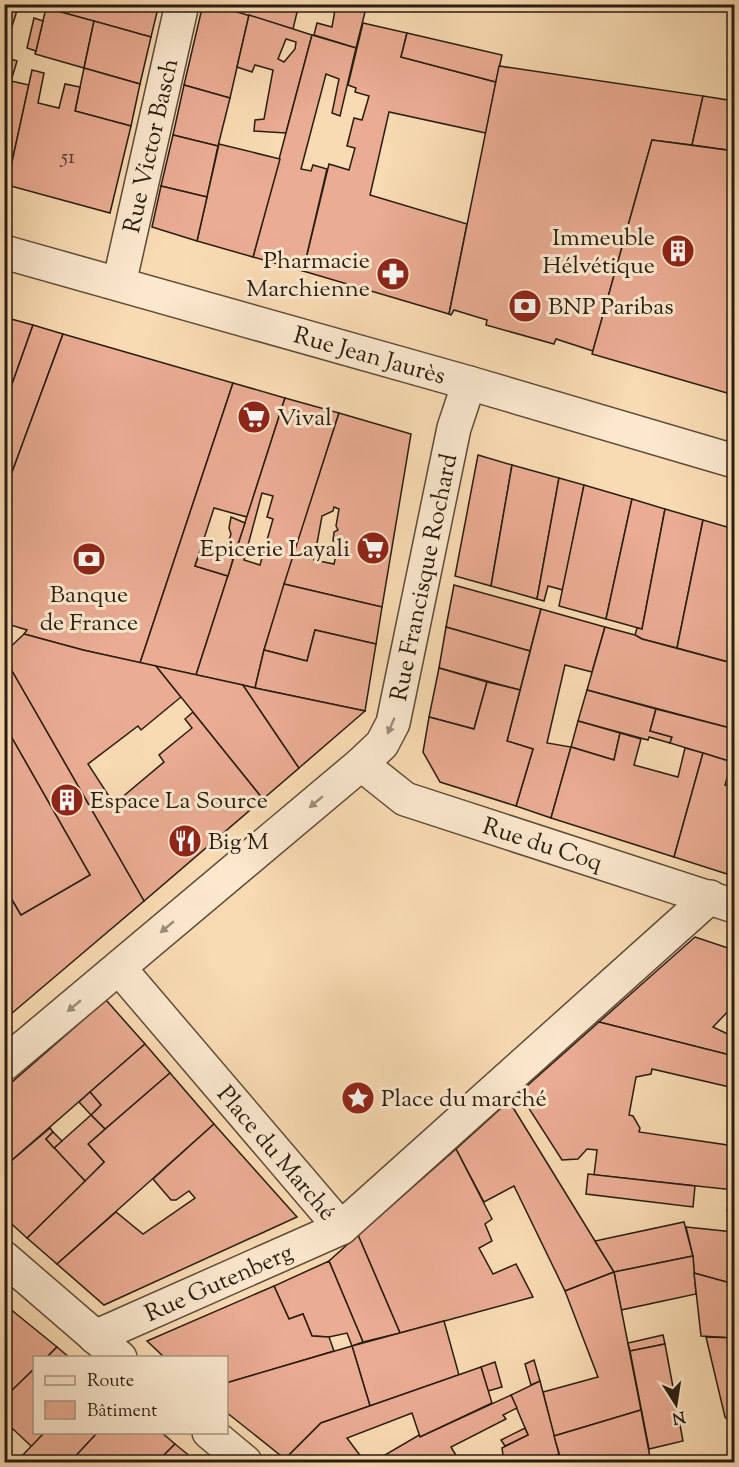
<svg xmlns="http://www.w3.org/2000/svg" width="739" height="1467" font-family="'Sorts Mill Goudy',serif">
  <rect width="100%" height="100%" fill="#f9dbb3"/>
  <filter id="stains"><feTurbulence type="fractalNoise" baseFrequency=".00333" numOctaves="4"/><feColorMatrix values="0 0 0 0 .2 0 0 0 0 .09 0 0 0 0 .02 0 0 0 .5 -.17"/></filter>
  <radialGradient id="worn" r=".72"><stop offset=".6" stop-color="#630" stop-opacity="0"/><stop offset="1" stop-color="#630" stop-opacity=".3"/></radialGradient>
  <g fill="#eaac93" stroke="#291d12" stroke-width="1.5" fill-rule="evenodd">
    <path d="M4 4H19L4 52Z"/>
    <path d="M47 4H159L151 37 46 8Z"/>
    <path d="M203 4H211L249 15 230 98 184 85Z"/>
    <path d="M211 4H299L293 29Z"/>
    <path d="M336 4H367L356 48 314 35 317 23 332 27Z"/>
    <path d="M46 8 94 21 84 68 35 54Z"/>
    <path d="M249 15 312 35 286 133 254 131 255 120 264 119 273 70 255 65 252 72 237 67ZM286 39 296 42 295 49 284 62 278 59Z"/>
    <path d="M34 18 43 21 36 51 27 48Z"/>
    <path d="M94 21 151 37 140 84 84 68Z"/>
    <path d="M363 23 407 33 401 57 496 82 486 133 389 112 370 195 467 224 449 314 303 271 329 164 349 170 355 148 347 146 354 118 362 120 369 96 355 92 356 88 348 85Z"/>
    <path d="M407 33 502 55 496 82 401 57Z"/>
    <path d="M312 35 356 48 340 116 332 113 339 79 326 74 301 169 311 171 313 165 327 169 303 271 253 257Z"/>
    <path d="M4 57 17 61 11 81 29 85 7 185 4 184Z"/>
    <path d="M499 66 703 96 692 145 652 140 593 351 556 339 554 344 486 325 487 320 454 310 451 315 449 314Z"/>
    <path d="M84 68 140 84 131 126 75 111Z"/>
    <path d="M32 70 44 73 38 103 59 108 65 84 80 87 75 111 131 126 110 213 7 185Z"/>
    <path d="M184 85 230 98 218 146 173 135Z"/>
    <path d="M703 96 734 101V151L692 145Z"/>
    <path d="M173 135 218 146 207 197 161 186Z"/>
    <path d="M652 140 734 151V395L592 354Z"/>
    <path d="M219 144 280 159 253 257 197 241Z"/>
    <path d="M161 186 207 197 197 241 152 227Z"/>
    <path d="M4 317 33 325 10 390 4 400Z"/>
    <path d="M33 325 63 334 4 494V400L10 390Z"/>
    <path d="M63 334 233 383 140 663 83 650 24 634 27 630 4 623V494Z"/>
    <path d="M233 383 285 398 247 517 214 508 195 566 228 576 196 675 140 663Z"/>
    <path d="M285 398 339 413 264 650 255 688 196 675ZM262 493 273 496 267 517 273 519 260 565 244 560Z"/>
    <path d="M339 413 411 434 382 607 284 584ZM334 507 339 509 336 526 338 530 334 532 333 541 339 542 334 564 314 560 322 516 333 511Z"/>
    <path d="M478 455 512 465 491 586 455 576Z"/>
    <path d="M512 465 559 478 537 599 491 586Z"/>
    <path d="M559 478 584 485 563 590 548 586 544 601 537 599Z"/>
    <path d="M584 485 632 499 606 619 559 606Z"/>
    <path d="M632 499 665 509 642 629 606 619Z"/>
    <path d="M665 509 703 520 677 648 642 639 635 635 637 628 642 629Z"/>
    <path d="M231 517 245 523 233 559 224 556 231 534 229 528Z"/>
    <path d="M703 520 734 529V631L728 662 677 648Z"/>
    <path d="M201 549 233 559 228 576 195 566Z"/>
    <path d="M284 584 382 607 376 644 315 630 307 661 264 650Z"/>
    <path d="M454 585 541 609 530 651 446 627Z"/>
    <path d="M541 609 605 627 592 672 565 665 547 743 571 747 551 818 516 806 533 749 507 741Z"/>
    <path d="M446 627 530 651 520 690 439 668Z"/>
    <path d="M605 627 635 635 642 639 728 662 734 631V729L587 690Z"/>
    <path d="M315 630 376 644 365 711 255 688 264 650 307 661Z"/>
    <path d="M24 634 83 650 156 666 181 697 141 730 138 726 88 764 114 804 164 762 159 755 192 728 185 719 193 712 263 799 144 901 4 657V653Z"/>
    <path d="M4 657 144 901 11 1014 4 1004V886L21 915 90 875 4 724Z"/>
    <path d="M156 666 243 685 299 768 263 799Z"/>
    <path d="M439 668 487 682 474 729 429 717Z"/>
    <path d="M487 682 520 690 507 741 533 749 516 806 440 782 423 752 429 717 474 729Z"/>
    <path d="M243 685 255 688 365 711 299 768Z"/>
    <path d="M587 690 656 709 650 731 672 737 670 743 649 737 648 740 578 721Z"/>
    <path d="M656 709 734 729V755L732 762 670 743 672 737 650 731Z"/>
    <path d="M578 721 620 733 614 760 571 747Z"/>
    <path d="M4 724 90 875 21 915 4 886Z"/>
    <path d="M620 733 641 739 634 765 678 777 685 748 703 753 674 857 551 818 571 747 614 760Z"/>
    <path d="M703 753 732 762 725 785 734 788V846L727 874 674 857Z"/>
    <path d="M734 846V876L727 874Z"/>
    <path d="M695 937 734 950V1005L713 1027 734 1037V1056L599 1022Z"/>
    <path d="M106 1000 145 1044 4 1167V1089Z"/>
    <path d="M4 1004 11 1014 4 1020Z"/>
    <path d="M599 1022 734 1056V1088L652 1069 651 1074 636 1077 629 1115 633 1116 640 1128 639 1132 734 1146V1190L594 1175 597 1150 587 1149 578 1159 562 1160 519 1093Z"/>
    <path d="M145 1044 170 1073 105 1129 91 1115 101 1105 90 1092Z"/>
    <path d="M170 1073 214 1124 57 1264 27 1238 104 1162 88 1144Z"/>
    <path d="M90 1092 101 1105 91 1115 79 1102Z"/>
    <path d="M509 1101 595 1241 614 1272 565 1291 514 1186 484 1202 456 1149Z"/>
    <path d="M91 1115 105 1129 88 1144 104 1162 85 1181 54 1148Z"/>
    <path d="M214 1124 297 1217 104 1305 57 1264 116 1212 143 1234 195 1198 189 1191 176 1200H171L153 1179Z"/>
    <path d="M50 1128 53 1132 46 1139 85 1181 27 1238 4 1217V1167Z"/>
    <path d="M53 1132 62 1141 54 1148 46 1139Z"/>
    <path d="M456 1149 492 1219 485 1224 492 1241 479 1248 493 1274 516 1264 533 1297 400 1333 358 1235Z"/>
    <path d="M588 1174 695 1186 693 1207 586 1194Z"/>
    <path d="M730 1190H734V1212L727 1211Z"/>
    <path d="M684 1222 693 1256 614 1272 595 1241Z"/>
    <path d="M686 1227 734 1232V1284L694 1273 693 1256Z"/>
    <path d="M358 1235 400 1333 363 1342 329 1261Z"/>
    <path d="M693 1256 696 1294 621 1310 614 1272Z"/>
    <path d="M329 1261 363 1342 352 1346 347 1333 329 1337 312 1336 303 1314 289 1319 274 1286Z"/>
    <path d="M614 1272 641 1410 554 1436 543 1392 598 1377 565 1291Z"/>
    <path d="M694 1273 734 1284V1338L701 1336Z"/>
    <path d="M274 1286 289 1319 303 1314 312 1336 329 1337 334 1351 226 1383V1358H165L147 1341Z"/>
    <path d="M9 1308 57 1347 46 1358H34V1369L4 1398V1311Z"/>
    <path d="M444 1321 459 1375 370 1406 352 1346Z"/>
    <path d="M663 1335 665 1344 630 1351 628 1343Z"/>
    <path d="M706 1337 734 1338V1428L725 1417Z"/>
    <path d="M665 1344 683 1441 649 1449 630 1351Z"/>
    <path d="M352 1346 370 1406 321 1423 285 1459 226 1412V1383Z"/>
    <path d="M57 1347 70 1358H46Z"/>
    <path d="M534 1360 540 1381 531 1385 525 1364Z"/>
    <path d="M495 1362 502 1387 488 1391 481 1367Z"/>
    <path d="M481 1367 492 1403 420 1437 412 1413 347 1438 365 1462H289L285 1459 321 1423Z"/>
    <path d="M34 1369V1432H45L32 1447 13 1429 4 1438V1398Z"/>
    <path d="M540 1381 559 1454 541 1462H504L502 1448 528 1435 511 1395Z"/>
    <path d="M511 1395 517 1408 503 1415 506 1419 451 1447 460 1462H373L419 1435 420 1437Z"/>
    <path d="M641 1410 651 1462H620L618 1458 600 1462H577L575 1457 561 1460 554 1436Z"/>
    <path d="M525 1428 528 1435 505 1446 501 1440Z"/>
    <path d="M45 1432H98L70 1462H16Z"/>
    <path d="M98 1432H161L175 1444 157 1462H70Z"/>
    <path d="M175 1444 197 1462H157Z"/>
    <path d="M559 1454 561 1462H541Z"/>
  </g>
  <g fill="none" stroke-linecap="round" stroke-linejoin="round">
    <defs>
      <g id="pedestrian">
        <path id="s1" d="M119 284 182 4"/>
        <path id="s2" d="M361 764 405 799 734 906"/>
        <path id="s3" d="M119 968 341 1228"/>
        <path d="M4 1258 120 1358"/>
        <path id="s4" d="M95 1337 341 1228 710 897"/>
        <path d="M209 1432 245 1462"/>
      </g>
      <g id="minor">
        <path id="s5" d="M4 1064 361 764 382 744 393 723 454 428 469 383"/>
      </g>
      <g id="tertiary">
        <path id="s6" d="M4 252 469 383 734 461"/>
      </g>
    </defs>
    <use href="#pedestrian" stroke="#5d4c3a" stroke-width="36"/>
    <use href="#minor" stroke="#5d4c3a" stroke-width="36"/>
    <use href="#tertiary" stroke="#5d4c3a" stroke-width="36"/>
    <use href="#pedestrian" stroke="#fbe8ce" stroke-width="33"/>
    <use href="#minor" stroke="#fbe8ce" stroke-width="33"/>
    <use href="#tertiary" stroke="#fbe8ce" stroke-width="33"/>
  </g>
  <defs><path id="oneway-solid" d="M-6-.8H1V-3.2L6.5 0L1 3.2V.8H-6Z" transform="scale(1.5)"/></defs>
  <g fill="#9c8d79">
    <use href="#oneway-solid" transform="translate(391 726) rotate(113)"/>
    <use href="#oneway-solid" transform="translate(316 802) rotate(140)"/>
    <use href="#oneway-solid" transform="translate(167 927) rotate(140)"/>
    <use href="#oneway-solid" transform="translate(74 1006) rotate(140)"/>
  </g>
  <defs>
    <symbol id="building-disc" viewBox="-11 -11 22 22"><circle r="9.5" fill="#8f2418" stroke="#fbe8ce"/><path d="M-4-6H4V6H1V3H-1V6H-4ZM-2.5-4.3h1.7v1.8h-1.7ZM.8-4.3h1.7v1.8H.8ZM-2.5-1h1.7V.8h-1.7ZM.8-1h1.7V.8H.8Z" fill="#fff"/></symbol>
    <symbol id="pharmacy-disc" viewBox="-11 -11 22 22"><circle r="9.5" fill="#8f2418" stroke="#fbe8ce"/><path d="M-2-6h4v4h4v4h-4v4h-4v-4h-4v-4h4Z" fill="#fff"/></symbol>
    <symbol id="bank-disc" viewBox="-11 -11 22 22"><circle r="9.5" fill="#8f2418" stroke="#fbe8ce"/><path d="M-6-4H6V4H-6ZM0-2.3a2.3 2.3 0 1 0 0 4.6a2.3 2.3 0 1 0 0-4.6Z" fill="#fff"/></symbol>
    <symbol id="supermarket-disc" viewBox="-11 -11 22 22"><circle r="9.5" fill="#8f2418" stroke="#fbe8ce"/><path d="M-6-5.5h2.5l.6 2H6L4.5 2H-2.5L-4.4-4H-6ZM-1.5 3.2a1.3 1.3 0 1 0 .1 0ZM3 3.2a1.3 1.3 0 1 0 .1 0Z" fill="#fff"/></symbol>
    <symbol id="restaurant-disc" viewBox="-11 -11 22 22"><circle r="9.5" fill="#8f2418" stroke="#fbe8ce"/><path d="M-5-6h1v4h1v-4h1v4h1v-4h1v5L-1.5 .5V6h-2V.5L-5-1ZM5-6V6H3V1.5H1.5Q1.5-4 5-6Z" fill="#fff"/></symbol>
    <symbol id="sight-disc" viewBox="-11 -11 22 22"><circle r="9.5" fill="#8f2418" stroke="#fbe8ce"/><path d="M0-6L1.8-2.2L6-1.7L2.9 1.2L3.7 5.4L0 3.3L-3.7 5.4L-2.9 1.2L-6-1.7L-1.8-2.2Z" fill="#fff"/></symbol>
  </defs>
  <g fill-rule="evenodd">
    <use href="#building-disc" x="659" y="232" width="38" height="38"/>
    <use href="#pharmacy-disc" x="374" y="255" width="38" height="38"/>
    <use href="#bank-disc" x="506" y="287" width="38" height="38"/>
    <use href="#supermarket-disc" x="235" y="398" width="38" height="38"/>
    <use href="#supermarket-disc" x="354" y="529" width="38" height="38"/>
    <use href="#bank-disc" x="70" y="540" width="38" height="38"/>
    <use href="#building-disc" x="48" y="781" width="38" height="38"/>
    <use href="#restaurant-disc" x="166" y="822" width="38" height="38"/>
    <use href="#sight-disc" x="339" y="1079" width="38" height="38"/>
  </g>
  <g text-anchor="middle" stroke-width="6" stroke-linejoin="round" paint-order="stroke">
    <g font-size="21" fill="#594132">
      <text x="68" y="163">51</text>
    </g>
    <g font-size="24" fill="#291d12" stroke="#fbe8ce">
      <text dy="8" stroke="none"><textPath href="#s1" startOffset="142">Rue Victor Basch</textPath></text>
      <text dy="8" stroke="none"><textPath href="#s6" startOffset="380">Rue Jean Jaurès</textPath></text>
      <text dy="8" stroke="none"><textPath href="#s5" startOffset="668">Rue Francisque Rochard</textPath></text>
      <text dy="8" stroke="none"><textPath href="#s2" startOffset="201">Rue du Coq</textPath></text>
      <text dy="8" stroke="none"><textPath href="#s3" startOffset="243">Place du Marché</textPath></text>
      <text dy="8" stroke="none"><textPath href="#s4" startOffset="135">Rue Gutenberg</textPath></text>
    </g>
    <g font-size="24" fill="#291d12" stroke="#fbe8ce" text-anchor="start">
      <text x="655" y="245" text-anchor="end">Immeuble<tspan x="655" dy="28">Hélvétique</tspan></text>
      <text x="370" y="268" text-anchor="end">Pharmacie<tspan x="370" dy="28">Marchienne</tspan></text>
      <text x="548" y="314">BNP Paribas</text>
      <text x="277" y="425">Vival</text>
      <text x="350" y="556" text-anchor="end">Epicerie Layali</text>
      <text x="89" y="602" text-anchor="middle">Banque<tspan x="89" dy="28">de France</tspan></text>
      <text x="90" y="808">Espace La Source</text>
      <text x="208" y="849">Big M</text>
      <text x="381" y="1106">Place du marché</text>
    </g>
  </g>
  <rect width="739" height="1467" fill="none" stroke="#f9dbb3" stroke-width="24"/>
  <rect x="6" y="6" width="727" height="1455" fill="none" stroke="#291d12" stroke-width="3"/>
  <rect x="12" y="12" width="715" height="1443" fill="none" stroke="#291d12" stroke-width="1.5"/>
  <rect x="33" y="1356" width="195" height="78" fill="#fbe8ce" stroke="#a79783" stroke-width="1.5"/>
  <rect x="45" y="1376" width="30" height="9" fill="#fbe8ce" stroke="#a79783" stroke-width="1.5"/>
  <text x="87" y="1386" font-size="18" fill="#291d12">Route</text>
  <rect x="45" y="1401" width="30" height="18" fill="#eaac93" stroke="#a79783" stroke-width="1.5"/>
  <text x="87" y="1416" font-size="18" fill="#291d12">Bâtiment</text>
  <g transform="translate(676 1404) rotate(168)" stroke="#fbe8ce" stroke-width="4.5" paint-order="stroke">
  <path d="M0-4.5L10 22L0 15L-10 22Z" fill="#291d12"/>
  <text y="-9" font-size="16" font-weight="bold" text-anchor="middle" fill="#291d12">N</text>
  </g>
  <rect width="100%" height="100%" filter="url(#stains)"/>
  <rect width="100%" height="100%" fill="url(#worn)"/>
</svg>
